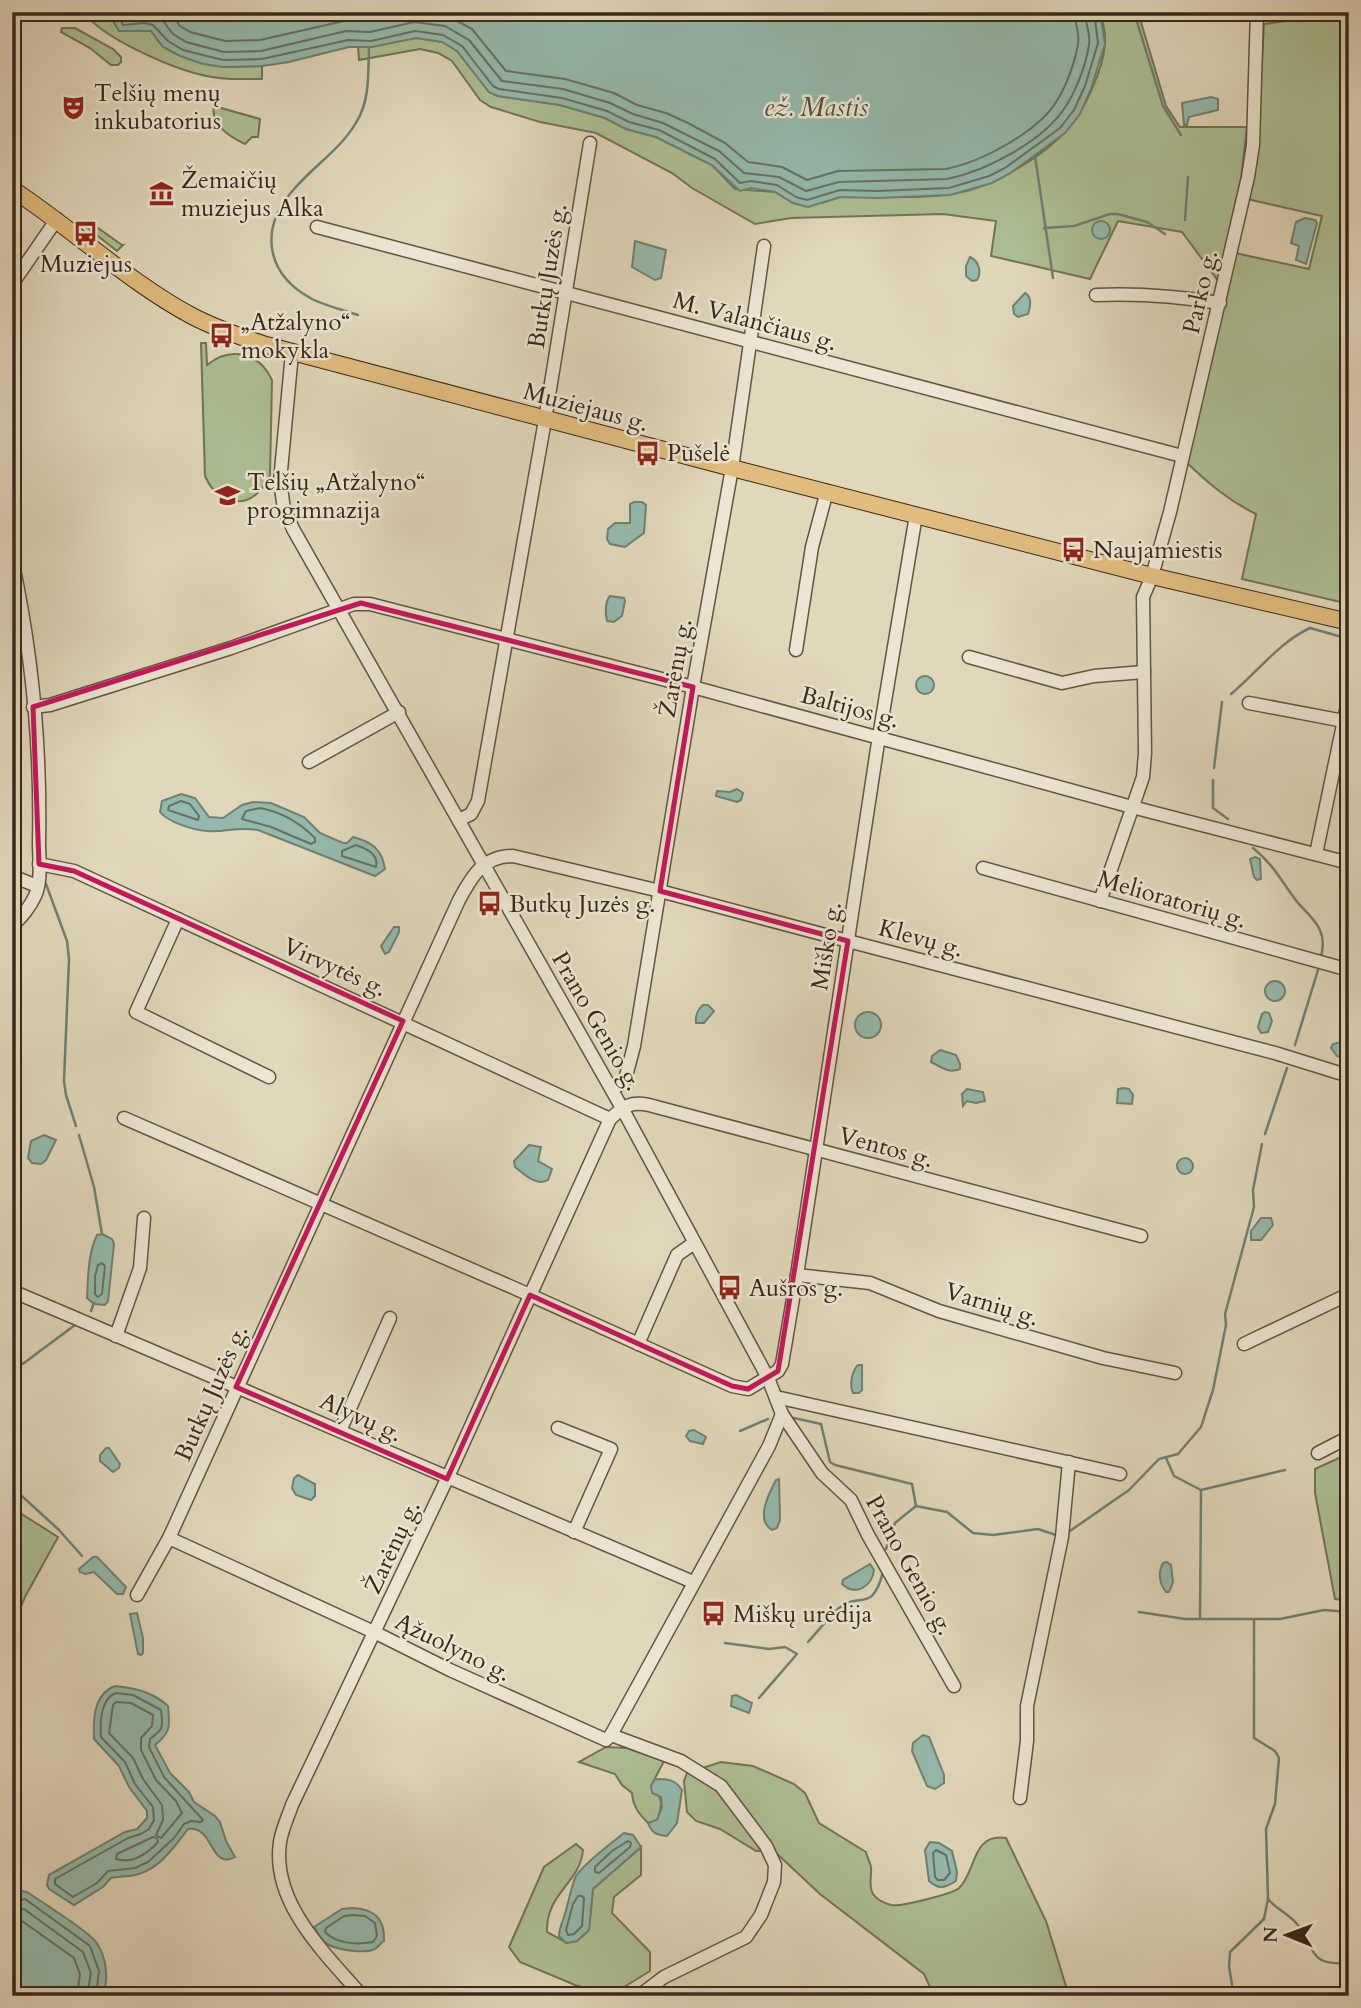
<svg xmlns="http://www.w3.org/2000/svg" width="1361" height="2008" font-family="Cardo,serif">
  <rect width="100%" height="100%" fill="#e1d7bb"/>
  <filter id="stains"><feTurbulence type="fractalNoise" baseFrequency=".00286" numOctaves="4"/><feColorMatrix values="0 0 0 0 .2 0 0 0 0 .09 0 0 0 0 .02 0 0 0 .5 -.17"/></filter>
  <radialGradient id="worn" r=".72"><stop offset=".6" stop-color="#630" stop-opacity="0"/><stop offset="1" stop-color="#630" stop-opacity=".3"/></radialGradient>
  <g fill="#adbf94" stroke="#737456" stroke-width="2">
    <path d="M84 12H108L119 31H152L159 42 223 67 262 66V79C242 79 221 80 202 75 172 68 101 38 84 12Z"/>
    <path d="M1100 12H1138L1166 106 1180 127H1247L1239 197 1219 282 1182 232 1118 221 1090 279 991 256 996 221 943 214 791 218 755 224 692 188 672 173 596 133 540 122 491 107 480 100 452 61 438 53 420 49 359 60 358 46 416 38 443 42 457 51 489 92 497 96 560 105 605 118 626 129 656 137 712 165 735 189 775 192 793 203H822L840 197H853C890 196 930 200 966 191 997 184 1044 155 1066 131 1084 112 1103 70 1105 44 1106 34 1103 22 1100 12Z"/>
    <path d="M1324 12H1349V604L1242 579 1256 514C1229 501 1208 483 1186 462L1235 253 1309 269 1322 216 1247 199 1260 98 1264 24 1308 18Z"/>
    <path d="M62 28H75L113 49 121 57V62L118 65H111L90 48 61 32Z"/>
    <path d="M214 106 260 119 258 137H252L245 144C230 137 210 125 214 106Z"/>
    <path d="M88 221 122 245H123L117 251 85 226Z"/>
    <path d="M201 343H206L207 365C230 346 259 352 272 380L270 475C256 509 220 511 205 476Z"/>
    <path d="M1339 1458H1349V1601L1335 1599 1315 1493V1469Z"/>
    <path d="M12 1508 58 1537 25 1597 13 1625Z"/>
    <path d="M606 1747 627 1748 664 1761 651 1786C663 1798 663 1804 657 1820L648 1823C638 1813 633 1806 632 1793L622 1785 615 1774 579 1762Z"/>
    <path d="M721 1762 753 1766 794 1784 805 1793 819 1823 866 1852C867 1857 870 1862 871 1867 872 1876 868 1886 873 1894 877 1900 884 1903 891 1905 901 1907 952 1894 959 1888 977 1871 971 1833 1006 1838L1046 1921 1069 1996H934L924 1974 820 1894 774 1851H756L720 1829 696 1821 687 1812 684 1781 687 1773Z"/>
    <path d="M576 1844 583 1850C580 1884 546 1892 547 1932L567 1943 577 1941 589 1930 593 1889 641 1847V1875L614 1897 612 1913 650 1952V1971L611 1995 575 1985 520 1962 509 1947 544 1867Z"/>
  </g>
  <g fill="#95baad" stroke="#708072" stroke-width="2">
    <path d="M108 12H1100L1105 44 1091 89 1080 114 1065 133 1009 174 992 183 950 195 878 198 840 197 808 207 793 203 775 192 751 188 740 191 712 165 656 137 626 129 605 118 560 105 498 96 489 92 457 51 442 42 416 38 372 47H349L289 62 262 66 223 67 203 64 180 56 163 47 151 31H119Z"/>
    <path d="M1211 97 1218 99V110L1189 117 1187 125H1184L1182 103Z"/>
    <path d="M1305 218 1315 220 1317 223 1306 264 1296 260 1299 246 1291 243 1296 222Z"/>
    <circle cx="1101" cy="230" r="9"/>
    <path d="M635 241 666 250 661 278 655 280 632 267Z"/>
    <path d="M970 257C979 261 982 272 977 280L972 281 966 276V266Z"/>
    <path d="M1025 293C1033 297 1030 308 1028 314L1018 317 1014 314 1013 306Z"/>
    <path d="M634 502H642L646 505 644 533 625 547 610 544 607 539 608 529 615 523H630V504Z"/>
    <path d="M610 596 624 598 625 601 622 616 614 622 607 621C605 613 605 602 610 596Z"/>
    <circle cx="925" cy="685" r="9"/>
    <path d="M737 789 743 793 741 800 737 802 716 796 717 791 730 792Z"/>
    <path d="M181 794 195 798 209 817 223 818 242 805 253 802 271 803 304 817 320 833 343 843H347L353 837C372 842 382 849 385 869L375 876 258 830C236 826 225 833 207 831 193 830 168 822 160 812L162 801Z"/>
    <path d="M1255 857 1260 859 1261 879 1257 880 1254 877 1250 859Z"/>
    <path d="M394 927H399V932L389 952 385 954 381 946Z"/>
    <circle cx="1275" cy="991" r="10"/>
    <path d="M703 1005H708L714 1011 704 1023H696C695 1016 698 1009 703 1005Z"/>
    <path d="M1265 1012 1269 1013 1272 1021 1268 1032 1261 1033 1258 1027 1262 1014Z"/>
    <circle cx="868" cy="1025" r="13"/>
    <path d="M1341 1042 1349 1043V1061L1337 1056 1331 1048 1333 1044Z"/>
    <path d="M940 1050 956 1055 960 1064V1069C949 1074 941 1067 931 1062L932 1056Z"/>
    <path d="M1123 1088 1129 1089 1133 1095 1132 1104 1117 1103 1118 1089Z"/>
    <path d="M967 1089 983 1092 985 1101 976 1103 967 1101 963 1106 962 1094Z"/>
    <path d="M44 1135 56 1140 46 1160 41 1164 32 1163 28 1158 31 1141Z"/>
    <path d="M529 1145 541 1147 538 1161 552 1169 548 1180C537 1187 524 1174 515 1167L514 1161Z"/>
    <circle cx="1185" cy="1166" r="8"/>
    <path d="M1261 1218H1271L1273 1225 1261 1240H1251V1231Z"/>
    <path d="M102 1234 112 1239 114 1244 108 1301 105 1305 94 1304 87 1298C88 1278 88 1253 97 1235Z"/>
    <path d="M858 1365H862V1390L859 1393H853C849 1385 852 1371 858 1365Z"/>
    <path d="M694 1430 706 1437 703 1444 690 1441 686 1436 689 1431Z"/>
    <path d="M106 1448H109L120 1464 119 1468 113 1472 100 1461V1455Z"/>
    <path d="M298 1475 315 1484V1496L311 1500 296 1495 292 1488 294 1478Z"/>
    <path d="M779 1479 780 1520 777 1528 772 1530C755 1520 769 1493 776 1480Z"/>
    <path d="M93 1557H97L126 1587 123 1594H117L94 1572 85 1574 80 1572 79 1569Z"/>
    <path d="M1167 1562 1171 1565 1173 1582 1169 1592H1166C1159 1583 1158 1573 1163 1563Z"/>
    <path d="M870 1564 874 1570C872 1586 856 1597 842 1584L843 1580Z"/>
    <path d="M137 1613 143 1638V1653L141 1655 138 1654 130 1614Z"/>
    <path d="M115 1686C135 1688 153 1692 168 1706 170 1727 171 1732 155 1745L170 1773 189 1792 194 1802 215 1816 220 1822 226 1841 235 1857C210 1871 214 1825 188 1829 174 1847 161 1867 139 1874 130 1877 120 1876 111 1878L103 1887 74 1905 49 1889 47 1885 49 1875 125 1832 137 1829 147 1818V1811L129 1787 119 1766 94 1739C93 1718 94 1694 115 1686Z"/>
    <path d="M736 1695 752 1703 749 1713 731 1706 732 1696Z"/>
    <path d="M923 1735 929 1737 944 1775V1783L935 1789 927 1786 912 1751 913 1743Z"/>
    <path d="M655 1779C667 1779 675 1779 682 1790L677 1823 667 1836C656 1835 652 1833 648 1823L657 1820 662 1807 661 1797 652 1793 651 1786Z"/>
    <path d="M624 1833 633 1835 641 1847 593 1889 589 1930 577 1941 566 1943 559 1936C559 1929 561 1926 563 1920 568 1906 570 1891 575 1878 580 1866 613 1842 624 1833Z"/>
    <path d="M930 1842 939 1843 952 1851 957 1872 956 1881C945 1888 939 1890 929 1881L925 1850Z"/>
    <path d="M21 1891 27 1892C43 1903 86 1929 96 1942 106 1956 110 1980 102 1996H12V1896Z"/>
    <path d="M352 1908C374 1909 385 1918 384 1941 383 1941 376 1949 375 1949 365 1954 339 1950 329 1945 322 1941 317 1933 314 1927L342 1909Z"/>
  </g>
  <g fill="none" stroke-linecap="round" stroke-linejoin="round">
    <g stroke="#677163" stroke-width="2">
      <path d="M116 12 123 25 145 23 153 25 168 41 183 50 223 60 262 59 348 40 371 41 415 31 443 35 462 46 493 86 499 89 562 98 607 111 629 122 659 130 715 159 740 183 751 181 777 185 796 197 807 200 840 190 878 191 949 188 989 176 1005 168 1060 128 1074 110 1085 86 1098 43 1094 12"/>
      <path d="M126 12 129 16 146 14 156 16 163 21 173 34 186 42 224 52 261 51 346 31 370 32 414 22 445 26 469 40 502 81 563 89 610 103 633 114 663 123 719 151 744 173 779 177 806 191 839 182 947 179C986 171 1044 141 1066 106 1077 89 1086 64 1089 45 1091 34 1085 23 1085 12"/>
      <path d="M170 12 180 26 190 32 225 41 260 40 344 21H371L411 12"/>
      <path d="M421 12 450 17 472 29 506 71 565 79 614 93 637 105 666 113 688 123 725 143 748 162 782 167 807 180 838 171 946 169C981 162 1039 132 1058 99 1067 84 1075 62 1078 44 1080 33 1075 23 1074 12"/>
      <path d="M181 801 190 804 199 816 198 820 168 810 169 806Z"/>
      <path d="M260 808C282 812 300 823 315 838V842L311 844 271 827 242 819 246 811Z"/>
      <path d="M356 845C367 849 379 854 376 867L342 856V851Z"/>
      <path d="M102 1263 105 1266 102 1294 98 1297 95 1294V1276L98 1265Z"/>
      <path d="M116 1693 133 1695 161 1710C163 1729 164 1728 150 1739L149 1747 164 1777 203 1820 201 1822 191 1821 184 1824 174 1838 148 1862 135 1868 108 1871 97 1883 73 1897 55 1884V1879L128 1838 141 1834 149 1829 154 1820 153 1807 135 1784 125 1762 101 1737C100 1722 100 1699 116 1693Z"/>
      <path d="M116 1702 131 1703 153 1715 152 1726 141 1738V1750L156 1780 176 1801 182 1813 161 1838 156 1835 163 1820 162 1805 143 1779 133 1758 109 1733 113 1705Z"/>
      <path d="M153 1837 157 1838 158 1842C147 1854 132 1864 116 1859L117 1854Z"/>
      <path d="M628 1841 631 1843 630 1847 599 1873 595 1872V1867L612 1851Z"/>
      <path d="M936 1850 946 1855 950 1873 944 1880H938L935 1877 933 1853Z"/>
      <path d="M578 1896H582L584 1898 582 1926 574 1934 568 1935 566 1930 573 1904Z"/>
      <path d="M12 1902 25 1899 90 1946 99 1971 96 1996"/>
      <path d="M12 1911 24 1909 83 1952 91 1973 87 1996"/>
      <path d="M353 1915 365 1916 375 1923 377 1936 373 1942C357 1945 337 1944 325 1932L326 1928 344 1916Z"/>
      <path d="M12 1921H22L74 1958 80 1974 77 1996"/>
    </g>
    <g stroke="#708072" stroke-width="2.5">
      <path d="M1134 12 1163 106 1181 135"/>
      <path d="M1099 18 1119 12"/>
      <path d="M1035 156 1053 278"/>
      <path d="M1185 220 1188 177"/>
      <path d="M1044 228 1074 226 1110 214H1118L1147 222 1165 234"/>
      <path d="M358 315C343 310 326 306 312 299 264 273 259 227 295 188 315 165 342 148 357 121 370 100 368 72 369 48"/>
      <path d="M1231 694C1258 672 1278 643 1310 628L1349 639"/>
      <path d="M1214 768 1222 702"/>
      <path d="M1213 780V808L1228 819"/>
      <path d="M1253 848C1273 864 1280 879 1295 899 1303 910 1314 917 1320 930 1324 939 1323 947 1321 957"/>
      <path d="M46 884 67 941 69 959 64 1081 66 1095 76 1126"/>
      <path d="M1295 1045 1318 970"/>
      <path d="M1265 1134 1287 1068"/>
      <path d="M79 1135 94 1187 102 1234"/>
      <path d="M91 1311 94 1303"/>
      <path d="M12 1368 24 1363 75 1325"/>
      <path d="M794 1418 821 1424 830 1462 835 1465 912 1484 916 1506"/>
      <path d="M740 1431 768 1419"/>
      <path d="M1166 1458 1174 1476 1201 1490 1200 1619"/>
      <path d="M12 1487 59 1530 82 1556"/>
      <path d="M1201 1490 1285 1470"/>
      <path d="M1067 1533 1129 1490 1159 1459 1178 1454 1201 1427 1213 1390 1226 1325 1225 1314 1254 1207 1253 1190 1262 1144"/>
      <path d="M886 1549 895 1523 916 1506 947 1512 973 1533 993 1535 1038 1529 1056 1535"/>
      <path d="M1139 1612 1185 1619H1280L1324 1610 1348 1612"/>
      <path d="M808 1642C818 1631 828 1618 839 1608 860 1591 872 1614 883 1572"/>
      <path d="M725 1643 769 1649 785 1647 797 1654 759 1698"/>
      <path d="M1268 1899C1276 1909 1289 1914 1297 1924 1319 1950 1306 1966 1349 1963"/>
      <path d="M1233 1991 1229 1966 1230 1952 1264 1919 1268 1899 1266 1829 1275 1804 1279 1758 1275 1751 1254 1738V1619"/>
    </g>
    <defs>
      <g id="minor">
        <path d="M317 227 1182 456"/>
        <path d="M12 284 57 219"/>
        <path d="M1096 295C1140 293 1176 296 1220 303"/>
        <path d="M292 353 280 481 284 509 293 529 622 1108 768 1378 782 1414 822 1473 851 1500 868 1535 954 1686"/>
        <path d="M12 560C32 652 41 749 39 842 39 858 42 882 35 896 31 905 21 919 12 925"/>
        <path d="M796 650 812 547 827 491"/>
        <path d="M969 657 1062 683 1094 676 1144 672"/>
        <path d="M1249 703 1349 722"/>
        <path d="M33 707 50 705 231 648 354 604H370L693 687 1132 807 1349 863"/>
        <path d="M309 762 399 712"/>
        <path d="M459 820 471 814 478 801 545 420 590 143"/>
        <path d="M1316 854 1349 696"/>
        <path d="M39 864 74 871 610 1119"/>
        <path d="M983 868 1349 970"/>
        <path d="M12 876 37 886"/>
        <path d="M1100 901 1143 777 1145 753 1143 597 1152 576 1170 512 1248 177 1253 145 1257 12"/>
        <path d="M178 919 136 1012 269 1077"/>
        <path d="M612 1090 625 1080 634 1046 693 687 732 468 764 246"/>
        <path d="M124 1118 530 1295 732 1386 748 1389 778 1371 782 1364 797 1275 877 749 916 515"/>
        <path d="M797 1275 870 1283 939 1311 1103 1358 1175 1373"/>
        <path d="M12 1291 693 1582"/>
        <path d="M116 1336 140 1268 144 1218"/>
        <path d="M638 1344 677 1255 694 1243"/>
        <path d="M1244 1344 1349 1294"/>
        <path d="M776 1397 1120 1474"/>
        <path d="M558 1428 611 1449 574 1532"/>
        <path d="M340 1431 390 1318"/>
        <path d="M1318 1453 1349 1437"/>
        <path d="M169 1538 376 1633 450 1670 606 1740 611 1735 769 1446 782 1414"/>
        <path d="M137 1595 169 1538 459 900C472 876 483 856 513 856L660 891 848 941 1275 1053 1349 1076"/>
        <path d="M611 1735 681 1761 721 1786 766 1846 775 1865 774 1882 761 1915 746 1937 664 1977 639 1996"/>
        <path d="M1020 1798 1027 1741V1706L1062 1537 1069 1462"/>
        <path d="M362 1996C325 1953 271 1903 280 1842 282 1829 288 1817 292 1805L447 1479 610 1119C624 1106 631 1101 649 1105L1141 1236"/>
      </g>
      <path id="major" d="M12 189C73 229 127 281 192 316 215 328 241 337 266 345L732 468 1152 576 1349 622"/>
    </defs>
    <use href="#minor" stroke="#635442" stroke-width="15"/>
    <use href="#major" stroke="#392819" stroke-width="18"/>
    <use href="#minor" stroke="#ece5d3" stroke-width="12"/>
    <use href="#major" stroke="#e0bc7e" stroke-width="16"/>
  </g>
  <path fill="none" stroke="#c2185b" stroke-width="5" stroke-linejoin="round" d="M361 603 693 687 660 891 848 941 778 1371 748 1389 732 1386 530 1295 447 1479 236 1387 403 1021 74 871 39 864 33 707Z"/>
  <defs>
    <symbol id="theatre-bare" viewBox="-9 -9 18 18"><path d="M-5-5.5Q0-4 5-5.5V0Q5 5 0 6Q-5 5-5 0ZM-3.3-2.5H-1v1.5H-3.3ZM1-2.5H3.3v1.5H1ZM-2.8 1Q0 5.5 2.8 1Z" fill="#8f2418" stroke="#ece5d3" stroke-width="2.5" paint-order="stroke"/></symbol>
    <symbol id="museum-bare" viewBox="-9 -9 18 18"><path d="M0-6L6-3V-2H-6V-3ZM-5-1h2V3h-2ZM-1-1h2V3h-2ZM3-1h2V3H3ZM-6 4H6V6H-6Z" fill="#8f2418" stroke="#ece5d3" stroke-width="2.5" paint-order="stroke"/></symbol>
    <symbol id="bus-bare" viewBox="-9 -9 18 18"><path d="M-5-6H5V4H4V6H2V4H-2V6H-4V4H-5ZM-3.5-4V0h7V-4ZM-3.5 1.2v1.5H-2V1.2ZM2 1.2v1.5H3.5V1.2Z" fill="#8f2418" stroke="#ece5d3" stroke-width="2.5" paint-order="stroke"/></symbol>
    <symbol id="school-bare" viewBox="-9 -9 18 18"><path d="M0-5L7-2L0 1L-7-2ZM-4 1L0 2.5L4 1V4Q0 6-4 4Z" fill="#8f2418" stroke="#ece5d3" stroke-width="2.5" paint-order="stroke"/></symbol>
  </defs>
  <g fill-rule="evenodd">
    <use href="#theatre-bare" x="56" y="90" width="35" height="35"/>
    <use href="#museum-bare" x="144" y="176" width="35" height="35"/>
    <use href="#bus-bare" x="68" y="216" width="35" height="35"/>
    <use href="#bus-bare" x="204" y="318" width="35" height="35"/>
    <use href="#bus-bare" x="630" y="436" width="35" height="35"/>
    <use href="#school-bare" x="210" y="478" width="35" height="35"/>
    <use href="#bus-bare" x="1056" y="532" width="35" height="35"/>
    <use href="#bus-bare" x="472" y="886" width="35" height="35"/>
    <use href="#bus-bare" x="712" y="1270" width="35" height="35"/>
    <use href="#bus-bare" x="696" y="1596" width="35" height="35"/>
  </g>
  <g text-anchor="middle" stroke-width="5" stroke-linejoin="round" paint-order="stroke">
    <g font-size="24" fill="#392819" stroke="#ece5d3" text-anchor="start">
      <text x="94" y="101">Telšių menų<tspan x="94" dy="28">inkubatorius</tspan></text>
      <text x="181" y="188">Žemaičių<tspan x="181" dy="28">muziejus Alka</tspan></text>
      <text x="86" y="272" text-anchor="middle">Muziejus</text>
      <text x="241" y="330">„Atžalyno“<tspan x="241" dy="28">mokykla</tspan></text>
      <text x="667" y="461">Pušelė</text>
      <text x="247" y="490">Telšių „Atžalyno“<tspan x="247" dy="28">progimnazija</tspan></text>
      <text x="1093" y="558">Naujamiestis</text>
      <text x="509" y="912">Butkų Juzės g.</text>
      <text x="749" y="1296">Aušros g.</text>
      <text x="733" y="1622">Miškų urėdija</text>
    </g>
    <g font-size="24" fill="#392819" stroke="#ece5d3">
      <text transform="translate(547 276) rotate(-81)" y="8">Butkų Juzės g.</text>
      <text transform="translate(1200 292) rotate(-77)" y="8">Parko g.</text>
      <text transform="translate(755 321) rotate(15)" y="8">M. Valančiaus g.</text>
      <text transform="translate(586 407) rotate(15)" y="8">Muziejaus g.</text>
      <text transform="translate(675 668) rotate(-80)" y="8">Žarėnų g.</text>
      <text transform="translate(850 707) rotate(15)" y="8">Baltijos g.</text>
      <text transform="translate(1172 899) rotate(16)" y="8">Melioratorių g.</text>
      <text transform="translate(921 938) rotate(15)" y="8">Klevų g.</text>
      <text transform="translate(826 946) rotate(-81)" y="8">Miško g.</text>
      <text transform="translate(335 967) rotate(24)" y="8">Virvytės g.</text>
      <text transform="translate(597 1021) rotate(60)" y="8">Prano Genio g.</text>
      <text transform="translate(886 1147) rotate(15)" y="8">Ventos g.</text>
      <text transform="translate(992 1304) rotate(17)" y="8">Varnių g.</text>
      <text transform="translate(211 1393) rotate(-66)" y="8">Butkų Juzės g.</text>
      <text transform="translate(361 1417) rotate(24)" y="8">Alyvų g.</text>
      <text transform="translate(392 1547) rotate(-65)" y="8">Žarėnų g.</text>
      <text transform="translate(910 1565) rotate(61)" y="8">Prano Genio g.</text>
      <text transform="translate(453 1647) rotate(26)" y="8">Ąžuolyno g.</text>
    </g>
    <g font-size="26" font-style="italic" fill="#504c3e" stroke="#ece5d3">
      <text x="816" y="116">ež. Mastis</text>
    </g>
  </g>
  <rect width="1361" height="2008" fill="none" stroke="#e1d7bb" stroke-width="42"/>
  <rect x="14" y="14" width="1333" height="1980" fill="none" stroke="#392819" stroke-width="3.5"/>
  <rect x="21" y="21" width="1319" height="1966" fill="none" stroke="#392819" stroke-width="2"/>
  <g transform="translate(1287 1935) rotate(271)" stroke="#ece5d3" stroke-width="5" paint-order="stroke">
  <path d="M0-5L12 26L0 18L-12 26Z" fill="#392819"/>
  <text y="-10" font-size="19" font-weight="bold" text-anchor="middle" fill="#392819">N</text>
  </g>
  <rect width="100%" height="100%" filter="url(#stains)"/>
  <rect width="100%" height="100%" fill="url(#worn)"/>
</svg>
